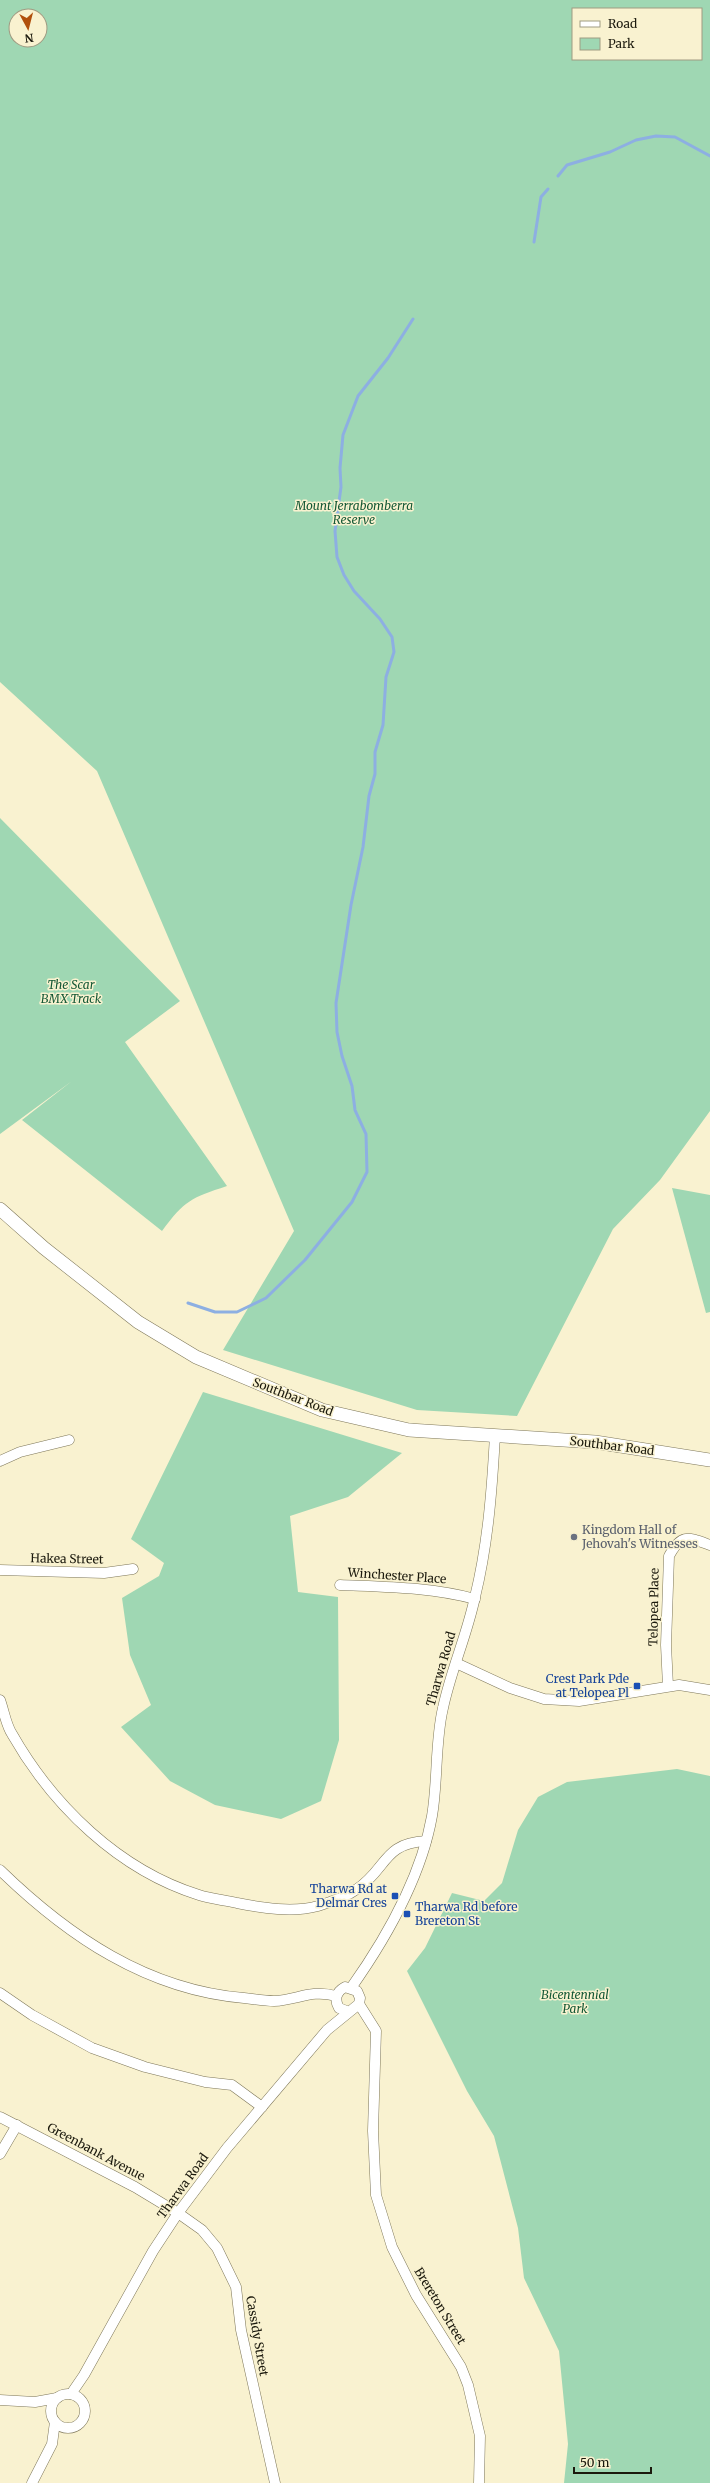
<svg xmlns="http://www.w3.org/2000/svg" width="710" height="2483" font-family="Merriweather,serif">
  <rect width="100%" height="100%" fill="#f9f2d0"/>
  <g fill="#9fd7b3" fill-rule="evenodd">
    <path d="M0 0H710V1111L660 1180 613 1229 517 1416 417 1410 223 1350 294 1231 97 771 0 682ZM573 9H701V59H573ZM16 16H40V40H16Z"/>
    <path d="M0 818 180 1001 125 1042 227 1186C191 1198 185 1200 162 1231L22 1120 72 1081 0 1134Z"/>
    <path d="M672 1188 710 1195V1312L706 1313Z"/>
    <path d="M203 1392 402 1453 348 1497 290 1516 298 1592 338 1597 339 1740 321 1801 281 1819 215 1805 170 1781 121 1727 151 1705 130 1655 122 1598 159 1576 164 1563 131 1539Z"/>
    <path d="M677 1769 710 1776V2483H564L568 2444 559 2351 524 2278 518 2228 494 2136 467 2091 407 1971 425 1948 452 1893 484 1901 502 1883 518 1830 538 1797 567 1782Z"/>
  </g>
  <g fill="none" stroke-linecap="round" stroke-linejoin="round">
    <g stroke="#8dafe2" stroke-width="3">
      <path d="M558 176 567 165 610 152 636 140 656 136 675 137 710 156"/>
      <path d="M534 242 541 197 548 189"/>
      <path d="M188 1303 215 1312H237L266 1298 305 1260 352 1202 367 1172 366 1134 355 1110 352 1086 342 1056 337 1032 336 1003 351 905 363 847 369 796 375 774V752L383 725 386 677 394 652 392 637 380 619 354 591 344 575 337 557 335 531 341 487 340 468 343 435 358 396 388 358 413 319"/>
    </g>
    <defs>
      <g id="minor">
        <path d="M0 1461 20 1452 69 1440"/>
        <path d="M0 1570 104 1573 133 1569"/>
        <path d="M340 1585C386 1587 430 1587 475 1599"/>
        <path d="M456 1663 510 1688 544 1699 579 1701 679 1685 710 1690"/>
        <path d="M668 1686 666 1645 669 1556C681 1533 688 1537 710 1545"/>
        <path d="M0 1700C4 1711 6 1725 12 1734 53 1806 119 1870 199 1895 211 1899 225 1900 237 1903 262 1908 293 1913 318 1906 331 1902 346 1897 357 1889 387 1869 383 1843 426 1841"/>
        <path d="M0 1870C68 1936 147 1990 244 1998 254 1999 264 2001 274 2001 298 2000 311 1989 336 1996"/>
        <path d="M351 1988C387 1937 421 1878 432 1816 438 1781 435 1741 443 1708 451 1670 467 1635 475 1597 488 1544 492 1490 495 1435"/>
        <path d="M0 1993 32 2015 92 2048 145 2067 205 2082 232 2085 262 2107"/>
        <path d="M359 2004 376 2031 373 2131 376 2195 392 2247 416 2295 461 2367 468 2385 480 2436 479 2483"/>
        <path d="M0 2117 135 2187 178 2213 202 2230 217 2248 236 2287 241 2330 275 2483"/>
        <path d="M0 2154 17 2125"/>
        <path d="M71 2394 84 2375 153 2251 178 2213 227 2148 327 2030 359 2004 360 1998 357 1991 345 1987C336 1992 334 1999 339 2008L349 2012"/>
        <circle cx="68" cy="2411" r="17"/>
        <path d="M0 2400 35 2402 57 2398"/>
        <path d="M32 2483 52 2444 55 2422"/>
      </g>
      <path id="major" d="M0 1209 44 1248 138 1322 196 1357 322 1410 409 1430 595 1442 710 1460"/>
    </defs>
    <use href="#minor" stroke="#7e7759" stroke-width="11"/>
    <use href="#major" stroke="#7e7759" stroke-width="14"/>
    <use href="#minor" stroke="#fff" stroke-width="10"/>
    <use href="#major" stroke="#fff" stroke-width="13"/>
  </g>
  <circle fill="#6b7280" stroke="#f9f2d0" stroke-width="1.5" cx="574" cy="1537" r="4"/>
  <g fill="#1a4fb4" stroke="#f9f2d0" stroke-width="1.5">
    <rect x="633" y="1682" width="8" height="8" rx="2"/>
    <rect x="391" y="1892" width="8" height="8" rx="2"/>
    <rect x="403" y="1910" width="8" height="8" rx="2"/>
  </g>
  <g text-anchor="middle" stroke-width="3" stroke-linejoin="round" paint-order="stroke">
    <g font-size="12" font-style="italic" fill="#135835" stroke="#f9f2d0">
      <text x="354" y="510">Mount Jerrabomberra<tspan x="354" dy="14">Reserve</tspan></text>
      <text x="71" y="989">The Scar<tspan x="71" dy="14">BMX Track</tspan></text>
      <text x="575" y="1999">Bicentennial<tspan x="575" dy="14">Park</tspan></text>
    </g>
    <g font-size="12" fill="#1b190d" stroke="#f9f2d0">
      <text transform="translate(293 1397) rotate(21)" y="4">Southbar Road</text>
      <text transform="translate(612 1446) rotate(7)" y="4">Southbar Road</text>
      <text transform="translate(67 1559) rotate(1)" y="4">Hakea Street</text>
      <text transform="translate(397 1576) rotate(4)" y="4">Winchester Place</text>
      <text transform="translate(654 1607) rotate(-89)" y="4">Telopea Place</text>
      <text transform="translate(441 1669) rotate(-74)" y="4">Tharwa Road</text>
      <text transform="translate(96 2152) rotate(28)" y="4">Greenbank Avenue</text>
      <text transform="translate(183 2186) rotate(-54)" y="4">Tharwa Road</text>
      <text transform="translate(440 2306) rotate(59)" y="4">Brereton Street</text>
      <text transform="translate(257 2336) rotate(80)" y="4">Cassidy Street</text>
    </g>
    <g font-size="12" fill="#5b616d" stroke="#f9f2d0" text-anchor="start">
      <text x="582" y="1534">Kingdom Hall of<tspan x="582" dy="14">Jehovah's Witnesses</tspan></text>
    </g>
    <g font-size="12" fill="#164399" stroke="#f9f2d0" text-anchor="end">
      <text x="629" y="1683">Crest Park Pde<tspan x="629" dy="14">at Telopea Pl</tspan></text>
      <text x="387" y="1893">Tharwa Rd at<tspan x="387" dy="14">Delmar Cres</tspan></text>
      <text x="415" y="1911" text-anchor="start">Tharwa Rd before<tspan x="415" dy="14">Brereton St</tspan></text>
    </g>
  </g>
  <rect x="572" y="8" width="130" height="52" fill="#f9f2d0" stroke="#a09b82"/>
  <rect x="580" y="21" width="20" height="6" fill="#ffffff" stroke="#a09b82"/>
  <text x="608" y="28" font-size="12" fill="#1b190d">Road</text>
  <rect x="580" y="38" width="20" height="12" fill="#9fd7b3" stroke="#a09b82"/>
  <text x="608" y="48" font-size="12" fill="#1b190d">Park</text>
  <g transform="translate(28 28) rotate(173)"><circle r="19" fill="#f9f2d0" stroke="#a09b82"/>
  <path d="M0-3L7 15L0 10L-7 15Z" fill="#b1500c"/>
  <text y="-6" font-size="11" font-weight="bold" text-anchor="middle" fill="#1b190d">N</text>
  </g>
  <path d="M574 2467v6h77v-6" fill="none" stroke="#1b190d" stroke-width="2"/>
  <text x="580" y="2467" font-size="12" fill="#1b190d" stroke="#f9f2d0" stroke-width="3" paint-order="stroke">50 m</text>
</svg>
